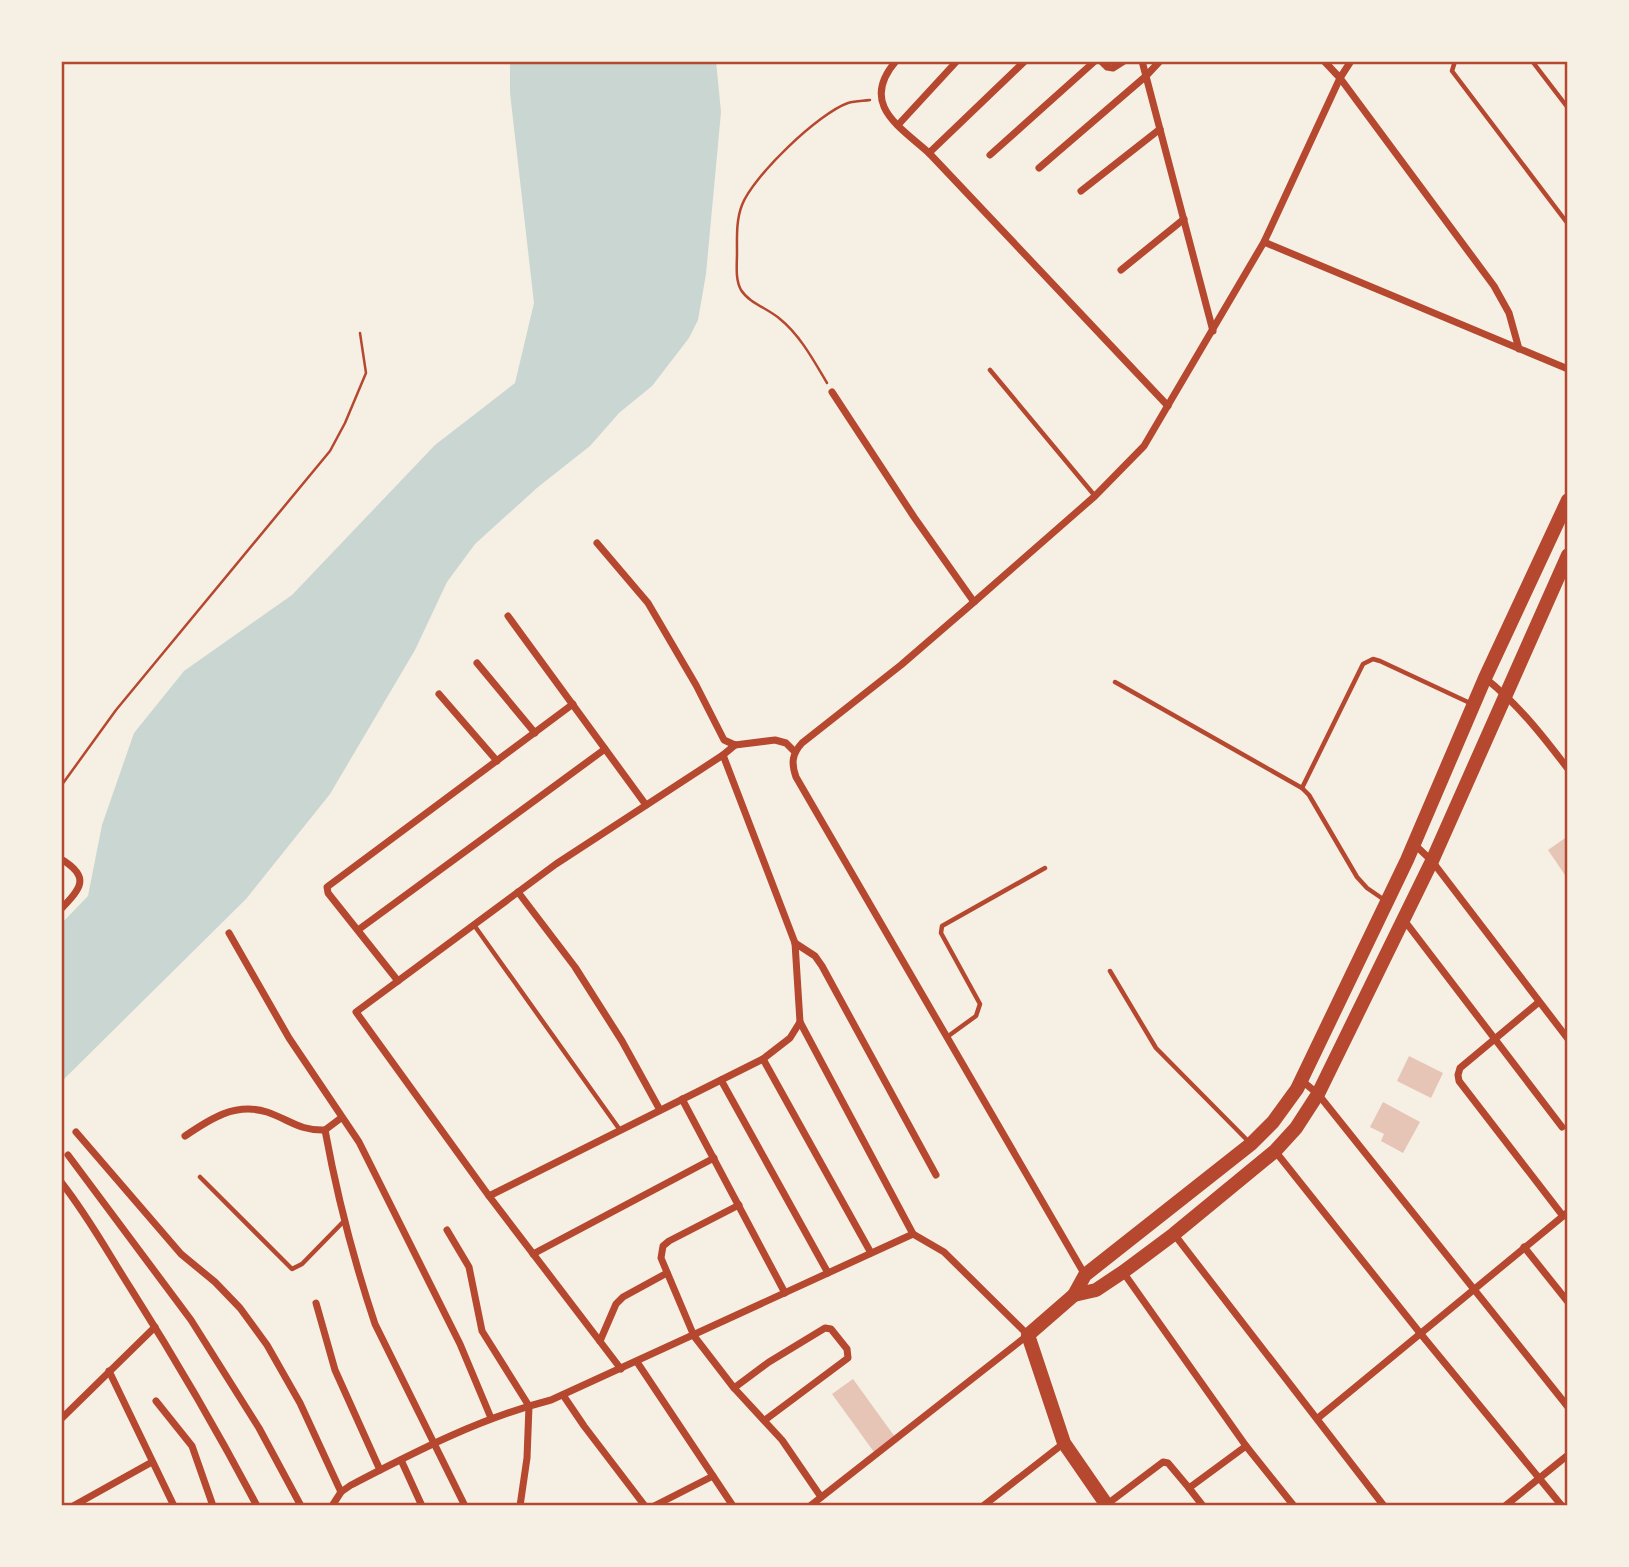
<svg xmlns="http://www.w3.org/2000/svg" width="1629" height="1567" font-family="'Public Sans',sans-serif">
  <rect width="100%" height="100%" fill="#f6efe4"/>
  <path fill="#c9d6d2" d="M510 61H716L721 112 706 274 698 320 689 338 652 386 619 413 590 446 538 487 475 544 447 582 415 650 330 794 246 899 61 1082V924L88 896 102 825 134 733 184 671 292 595 435 445 515 383 534 303 510 93Z"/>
  <g fill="#e6c5b7">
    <path d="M1568 836V874L1565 875 1548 850Z"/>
    <path d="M1409 1056 1443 1073 1431 1098 1397 1081Z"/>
    <path d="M1383 1102 1420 1122 1403 1153 1381 1141 1384 1134 1370 1127Z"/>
    <path d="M853 1379 895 1437 874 1452 832 1394Z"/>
  </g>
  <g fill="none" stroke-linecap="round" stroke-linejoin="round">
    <g stroke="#b5482f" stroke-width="2.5">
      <path d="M827 383C814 361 800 335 780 319 769 309 749 303 741 290 735 279 737 265 737 253 737 238 736 220 742 205 753 176 819 113 848 103 855 101 863 101 870 100"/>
      <path d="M61 786 116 710 330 451 345 423 366 373 360 333"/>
    </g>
    <g stroke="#b5482f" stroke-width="4.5">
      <path d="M1455 61 1452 71 1568 224"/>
      <path d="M1532 61 1568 108"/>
      <path d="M990 370 1095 496"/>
      <path d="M1115 682 1302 788 1309 795 1357 877 1367 888 1383 899"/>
      <path d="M1302 788 1363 664 1373 659 1380 661 1472 704"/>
      <path d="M474 925 620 1130"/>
      <path d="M1110 971 1156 1048 1248 1141"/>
      <path d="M947 1037 976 1016 980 1004 941 933 942 926 1045 868"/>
      <path d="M200 1177 292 1269 302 1264 345 1220"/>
    </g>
    <g stroke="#b5482f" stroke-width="7">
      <path d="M896 61C859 104 899 126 929 153L1168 406"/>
      <path d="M1101 61 1107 67 1113 68 1124 61"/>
      <path d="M1142 61 1213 331"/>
      <path d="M1324 61 1340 78 1494 286 1509 313 1519 349"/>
      <path d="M898 125 957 61"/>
      <path d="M929 153 1025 61"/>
      <path d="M990 155 1095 61"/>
      <path d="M1039 168 1146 76 1160 61"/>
      <path d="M1081 191 1160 129"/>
      <path d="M1264 242 1568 369"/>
      <path d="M1121 270 1184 219"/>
      <path d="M832 392 914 517 974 602"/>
      <path d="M597 543 648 603 696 685 724 740 735 745 775 740 786 743 794 751"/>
      <path d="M508 616 646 805"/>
      <path d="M477 663 535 733"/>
      <path d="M1485 678C1518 704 1543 736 1568 769"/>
      <path d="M439 694 497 761"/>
      <path d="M1414 844 1432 861 1568 1039"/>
      <path d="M61 859C91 877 81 888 61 909"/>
      <path d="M518 892 575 967 622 1041 660 1110"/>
      <path d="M1404 920 1562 1127"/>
      <path d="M358 930 605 749"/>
      <path d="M229 933 289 1038 359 1142 460 1344 491 1418"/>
      <path d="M795 943 815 956 822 966 936 1175"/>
      <path d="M398 981 328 893 327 887 573 704"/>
      <path d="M1539 1002 1460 1068 1458 1075 1459 1081 1563 1216"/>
      <path d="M800 1022 913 1234 944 1252 1028 1335 810 1506"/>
      <path d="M763 1059 871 1253"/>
      <path d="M721 1080 828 1273"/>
      <path d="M1301 1080 1318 1094 1568 1407"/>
      <path d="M682 1099 785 1293"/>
      <path d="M341 1118 325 1130C337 1196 354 1261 375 1324L465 1506"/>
      <path d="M76 1132 181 1254 215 1282 240 1308 267 1345 300 1403 341 1492"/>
      <path d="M185 1136C210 1119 235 1102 267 1112 290 1120 300 1131 325 1130"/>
      <path d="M1275 1151 1420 1333 1562 1506"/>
      <path d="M68 1155 191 1320 259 1428 301 1506"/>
      <path d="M61 1182C88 1216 108 1253 131 1289 176 1360 218 1432 257 1506"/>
      <path d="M489 1196 763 1059 790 1038 800 1022 795 943 723 755"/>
      <path d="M739 1205 669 1241 663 1246 661 1258 694 1336 734 1388 782 1440 821 1497"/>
      <path d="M447 1230 469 1267 482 1331 529 1406 527 1458 520 1506"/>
      <path d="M1174 1234 1384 1506"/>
      <path d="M1524 1247 1568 1302"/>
      <path d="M533 1254 714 1158"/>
      <path d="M1123 1272 1246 1446 1294 1506"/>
      <path d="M1085 1275 796 777C791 763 792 754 802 743L901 665 974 602 1095 496 1144 446 1264 242 1340 78 1351 61"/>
      <path d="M316 1303 335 1370 380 1470"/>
      <path d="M600 1341 616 1304 623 1297 667 1273"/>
      <path d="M637 1362 733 1506"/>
      <path d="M621 1369 489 1196 356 1012 556 864 723 755 735 745"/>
      <path d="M109 1371 174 1506"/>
      <path d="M734 1388 769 1362 825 1328 831 1329 847 1349 848 1358 765 1420"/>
      <path d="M563 1395 584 1426 645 1506"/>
      <path d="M156 1401 192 1446 213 1506"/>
      <path d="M1318 1418 1568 1212"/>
      <path d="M61 1419 155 1327"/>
      <path d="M401 1460 422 1506"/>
      <path d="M1189 1488 1203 1506"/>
      <path d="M1106 1505 1163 1462 1168 1463 1189 1488 1246 1446"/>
      <path d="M73 1506 152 1462"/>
      <path d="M332 1506 341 1492 351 1485C415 1452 480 1418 551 1400L913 1234"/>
      <path d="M654 1506 713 1476"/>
      <path d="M983 1506 1064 1443"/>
      <path d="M1505 1506 1568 1455"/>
    </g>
    <g stroke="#b5482f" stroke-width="14">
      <path d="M1074 1295 1096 1290 1123 1272 1174 1234 1275 1151 1296 1128 1318 1094 1432 861 1568 555"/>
      <path d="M1105 1506 1104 1501 1064 1443 1028 1335 1074 1295 1085 1275 1251 1144 1273 1122 1297 1089 1407 860 1485 678 1568 500"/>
    </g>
  </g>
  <rect width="1629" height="1567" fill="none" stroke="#f6efe4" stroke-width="126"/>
  <rect x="63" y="63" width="1503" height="1441" fill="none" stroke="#b5482f" stroke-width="2.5"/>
</svg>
